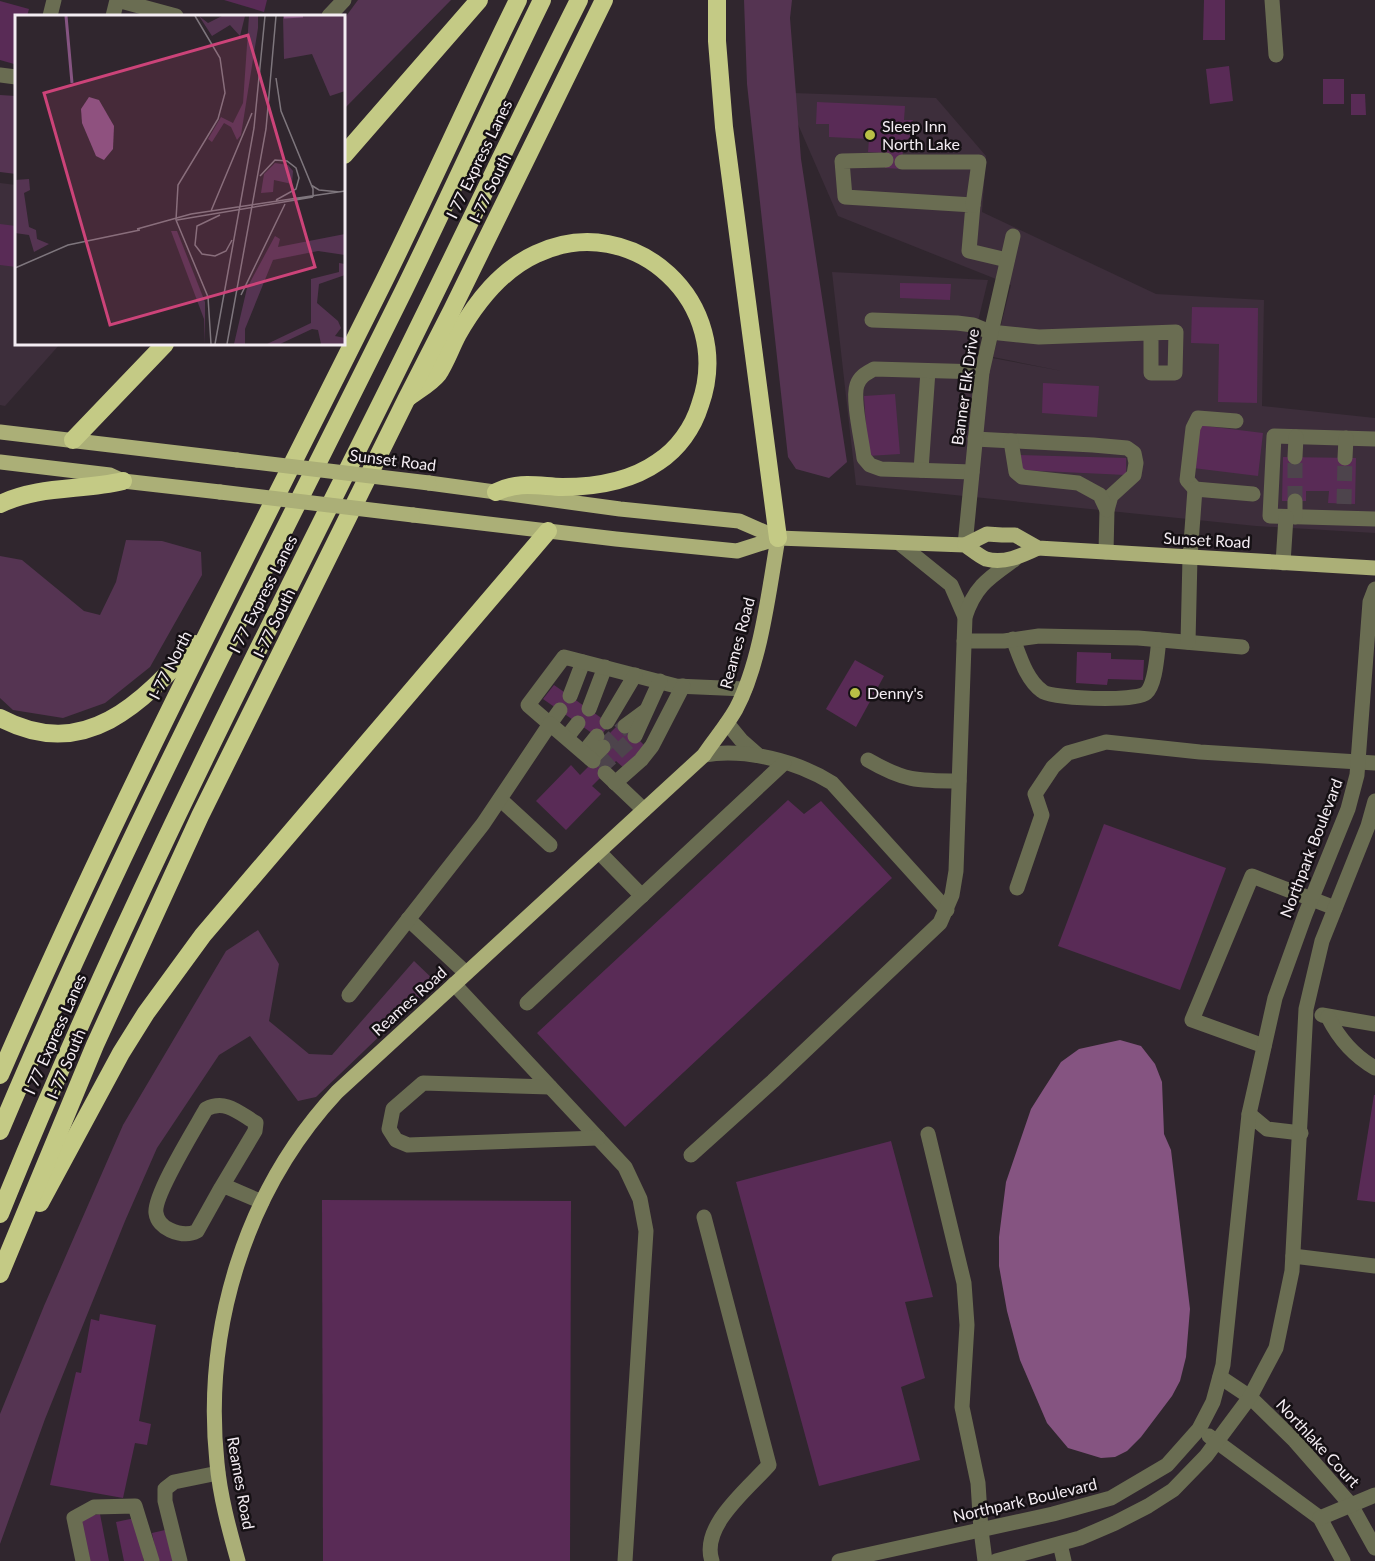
<svg xmlns="http://www.w3.org/2000/svg" width="1375" height="1561" font-family="Lato,sans-serif">
  <rect width="100%" height="100%" fill="#30262e"/>
  <g fill="#3d2e3b">
    <path d="M793 93 936 98 986 156 982 212 1156 294 1264 300 1262 406 1375 418V533L1256 526 856 485 832 272 988 280 970 354 1062 371 993 357 1011 285 838 216 797 122Z"/>
    <path d="M0 183 16 185V344H60L5 406 0 405Z"/>
  </g>
  <g fill="#553452">
    <path d="M358 0H451L344 109V19Z"/>
    <path d="M744 0H792L790 18 801 159 847 462 829 478 796 469 788 457 747 84Z"/>
    <path d="M0 95 16 96V174L0 172Z"/>
    <path d="M126 540 162 541 201 552 202 575 150 667 105 703 63 718 13 710 0 698V556L22 560 84 611 100 615 116 582Z"/>
    <path d="M258 930 279 964 269 1021 309 1054 332 1055 414 961 436 982 316 1097 298 1101 250 1036 219 1055 157 1148 125 1221 45 1419 0 1544V1414L44 1306 123 1125 226 951Z"/>
  </g>
  <path fill="#855481" d="M1120 1040 1141 1046 1155 1064 1162 1082 1164 1134 1171 1150 1190 1309 1186 1357 1180 1381 1172 1396 1141 1437 1127 1451 1115 1457 1101 1458 1068 1448 1047 1423 1020 1360 1007 1311 999 1266V1237L1006 1182 1031 1109 1043 1090 1061 1062 1079 1049Z"/>
  <g fill="#592b56">
    <path d="M224 0H267L264 12Z"/>
    <path d="M1204 0H1225V40H1203Z"/>
    <path d="M0 1 29 9 27 16H16V54L14 64 0 60Z"/>
    <path d="M1229 66 1233 101 1210 104 1206 69Z"/>
    <rect x="1323" y="79" width="21" height="25"/>
    <path d="M1351 94H1365L1366 115H1351Z"/>
    <path d="M817 102 905 106 904 120H913L912 132 909 143 903 148 902 169 885 168 886 153 868 152 869 139 829 137V124H816Z"/>
    <path d="M0 224 16 226V267L0 265Z"/>
    <path d="M900 283 951 284 950 300 900 298Z"/>
    <path d="M1192 307 1258 308 1257 403 1218 402 1219 344 1191 343Z"/>
    <path d="M1043 383 1099 386 1097 417 1042 413Z"/>
    <path d="M895 394 900 454 868 456 864 396Z"/>
    <path d="M1198 425 1263 433 1258 476 1193 468Z"/>
    <path d="M1019 455 1126 458V475L1019 470Z"/>
    <path d="M1283 457 1356 458 1355 504 1328 503 1329 491H1306V501H1282Z"/>
    <path d="M1077 652 1111 653V659L1144 660 1143 680 1108 679 1107 685 1076 683Z"/>
    <path d="M855 660 884 676 856 727 826 709Z"/>
    <path d="M554 685 610 724 599 738 543 699Z"/>
    <path d="M621 722 646 747 625 769 616 761 605 773 592 786 601 794 566 830 536 801 571 765 580 775 605 750 599 744Z"/>
    <path d="M788 800 804 814 821 801 892 878 625 1127 537 1033Z"/>
    <path d="M1104 824 1226 868 1180 990 1058 946Z"/>
    <path d="M1374 1095H1375V1202L1357 1200Z"/>
    <path d="M891 1141 933 1297 905 1302 925 1378 901 1387 920 1460 819 1486 736 1182Z"/>
    <path d="M322 1200 571 1201 570 1561H323Z"/>
    <path d="M100 1314 156 1325 139 1421 151 1424 147 1445 135 1443 123 1498 50 1485 76 1372 81 1373 91 1319 99 1321Z"/>
    <path d="M100 1514 109 1561H87L79 1518Z"/>
    <path d="M135 1518 144 1561H124L116 1522Z"/>
    <path d="M165 1530 173 1561H158L152 1533Z"/>
  </g>
  <g fill="none" stroke-linecap="round" stroke-linejoin="round">
    <g stroke="#4d444c" stroke-width="15" stroke-dasharray="15 8" stroke-linecap="butt">
      <path d="M1295 501V457"/>
      <path d="M1344 504 1345 458"/>
      <path d="M603 747 625 726"/>
      <path d="M600 768 635 736"/>
    </g>
    <g stroke="#6a6d52" stroke-width="15">
      <path d="M1272 0 1276 55"/>
      <path d="M50 16 54 0"/>
      <path d="M113 16 117 0 176 16"/>
      <path d="M329 16 344 0"/>
      <path d="M0 75 16 77"/>
      <path d="M886 160 842 161 845 197 973 205 969 251 1007 260"/>
      <path d="M902 162H979L973 205"/>
      <path d="M872 320 957 323 973 325 990 332 1039 337 1176 332 1175 373H1151V333"/>
      <path d="M975 439 1093 445 1127 448 1134 453 1136 463 1134 475 1111 496 1107 510 1106 552"/>
      <path d="M1375 439 1274 436 1270 516 1375 519"/>
      <path d="M1011 441 1016 472 1022 477 1078 483 1100 495 1107 510"/>
      <path d="M1295 457 1296 437"/>
      <path d="M1345 458 1346 438"/>
      <path d="M921 470 928 371"/>
      <path d="M972 472 881 469 870 465 864 458C862 441 852 399 857 385 860 376 867 373 874 369L982 372"/>
      <path d="M1195 489 1187 480 1193 428 1198 418 1236 421"/>
      <path d="M1295 501V517"/>
      <path d="M899 543 951 585 965 617"/>
      <path d="M965 545 982 372 1013 236"/>
      <path d="M1283 563 1286 517"/>
      <path d="M1013 639C1020 657 1026 679 1042 691 1051 699 1136 702 1146 693 1156 684 1157 653 1159 640"/>
      <path d="M964 641H1004L1039 636 1138 638 1242 647"/>
      <path d="M1188 642 1190 557 1195 489 1253 494"/>
      <path d="M570 696 583 662"/>
      <path d="M589 709 605 667"/>
      <path d="M560 710 550 724 528 705 564 657 676 686 745 689"/>
      <path d="M607 722 635 675"/>
      <path d="M727 723 741 740 758 755"/>
      <path d="M625 726 644 712"/>
      <path d="M635 736 660 681"/>
      <path d="M567 737 578 723"/>
      <path d="M584 752 597 736"/>
      <path d="M704 755C745 748 797 761 832 783L947 910"/>
      <path d="M591 759 603 747"/>
      <path d="M868 760C904 781 917 781 959 781"/>
      <path d="M605 773 644 810"/>
      <path d="M615 783 641 760 652 746 683 686"/>
      <path d="M500 799 550 845"/>
      <path d="M599 852 642 896"/>
      <path d="M1017 888 1042 815 1035 794 1053 767 1068 753 1106 742 1200 752 1375 763"/>
      <path d="M408 919 466 973"/>
      <path d="M454 984 625 1167 640 1199 646 1231 625 1561"/>
      <path d="M349 995 483 824 550 724 593 761"/>
      <path d="M527 1003 784 763"/>
      <path d="M1322 1015 1375 1024"/>
      <path d="M1328 1017C1339 1039 1354 1056 1375 1068"/>
      <path d="M1264 1046 1192 1020 1252 876 1335 908"/>
      <path d="M550 1087 423 1083 393 1109 389 1129 396 1140 408 1145 598 1138"/>
      <path d="M1249 1114 1267 1129 1301 1133"/>
      <path d="M928 1134 964 1283 967 1325 962 1407 978 1483 981 1530 985 1561"/>
      <path d="M691 1155 773 1081 940 923 952 895 956 871 965 617C975 586 989 578 1014 560"/>
      <path d="M221 1188 255 1131 256 1123C239 1113 226 1099 206 1109 196 1127 153 1196 156 1213 157 1221 163 1227 170 1230 179 1234 188 1236 197 1231L221 1188 227 1187 262 1202"/>
      <path d="M704 1217 769 1465C748 1489 700 1526 712 1561"/>
      <path d="M1293 1256 1375 1266"/>
      <path d="M1220 1377 1250 1397 1295 1441 1351 1505 1375 1548"/>
      <path d="M1209 1436 1320 1518 1343 1561"/>
      <path d="M1320 1518 1375 1495"/>
      <path d="M1060 1544 1064 1561"/>
      <path d="M83 1561 74 1518 94 1507 135 1506 152 1561"/>
      <path d="M180 1561 165 1501V1489L174 1482 218 1473"/>
      <path d="M839 1561 1053 1514 1111 1498 1167 1465 1199 1429 1213 1402 1223 1365 1249 1114 1275 998 1305 915 1348 809 1357 775 1370 602 1375 589"/>
      <path d="M996 1561 1080 1538 1115 1523 1148 1506 1173 1490 1206 1456 1250 1397 1276 1348 1292 1271 1306 1009 1322 941 1368 826 1375 801"/>
    </g>
    <g stroke="#abaf77" stroke-width="15">
      <path d="M0 432 237 460"/>
      <path d="M0 462 110 475 123 481 220 492"/>
      <path d="M429 483 620 509 739 521 778 538"/>
      <path d="M413 515 616 539 737 551 778 538 965 545C971 549 979 556 986 559 1004 564 1021 556 1038 548"/>
      <path d="M965 545 987 534 1002 535H1015L1038 548 1375 568"/>
      <path d="M238 1561C229 1529 220 1496 217 1463 203 1329 245 1191 337 1092L704 755C714 740 727 725 736 709 761 662 769 590 778 538"/>
    </g>
    <g stroke="#c4ca85" stroke-width="18">
      <path d="M717 0V41L724 127 778 538"/>
      <path d="M344 155 479 0"/>
      <path d="M409 397C418 390 431 383 438 374 446 362 451 347 458 334 477 301 501 270 536 254 634 208 736 304 700 405 693 428 678 449 658 462 631 481 594 487 562 487 537 486 519 481 496 492"/>
      <path d="M73 440 165 344"/>
      <path d="M0 504C41 485 81 491 123 481"/>
      <path d="M0 718C85 763 142 703 195 644"/>
      <path d="M0 1075C117 805 253 544 384 281 430 188 472 93 518 0"/>
      <path d="M0 1131C121 844 266 569 404 290 451 194 495 96 542 0"/>
      <path d="M40 1203 121 1053 146 1013 203 935 548 531"/>
      <path d="M0 1214C107 948 236 693 364 437 437 292 506 145 579 0"/>
      <path d="M0 1274 95 1045 200 816 406 400 452 310 604 0"/>
    </g>
    <g stroke="#abaf77" stroke-width="15">
      <path d="M237 460 429 483"/>
      <path d="M220 492 413 515"/>
    </g>
  </g>
  <g fill="#b9c046" stroke="#151014" stroke-width="2">
    <circle cx="870" cy="135" r="6"/>
    <circle cx="855" cy="693" r="6"/>
  </g>
  <g text-anchor="middle" stroke-width="5" stroke-linejoin="round" paint-order="stroke">
    <g font-size="16" fill="#f4edf3" stroke="#151014" text-anchor="start">
      <text x="882" y="132">Sleep Inn<tspan x="882" dy="18">North Lake</tspan></text>
      <text x="867" y="699">Denny's</text>
    </g>
    <g font-size="16" fill="#f4edf3" stroke="#151014">
      <text transform="translate(479 159) rotate(-64)" y="6">I 77 Express Lanes</text>
      <text transform="translate(490 188) rotate(-64)" y="6">I-77 South</text>
      <text transform="translate(965 387) rotate(-82)" y="6">Banner Elk Drive</text>
      <text transform="translate(393 460) rotate(7)" y="6">Sunset Road</text>
      <text transform="translate(1207 540) rotate(3)" y="6">Sunset Road</text>
      <text transform="translate(263 594) rotate(-63)" y="6">I 77 Express Lanes</text>
      <text transform="translate(274 623) rotate(-64)" y="6">I-77 South</text>
      <text transform="translate(737 643) rotate(-75)" y="6">Reames Road</text>
      <text transform="translate(170 665) rotate(-63)" y="6">I-77 North</text>
      <text transform="translate(1311 848) rotate(-69)" y="6">Northpark Boulevard</text>
      <text transform="translate(409 1001) rotate(-42)" y="6">Reames Road</text>
      <text transform="translate(55 1034) rotate(-66)" y="6">I 77 Express Lanes</text>
      <text transform="translate(66 1064) rotate(-67)" y="6">I-77 South</text>
      <text transform="translate(1318 1443) rotate(47)" y="6">Northlake Court</text>
      <text transform="translate(241 1483) rotate(80)" y="6">Reames Road</text>
      <text transform="translate(1025 1500) rotate(-13)" y="6">Northpark Boulevard</text>
    </g>
  </g>
  <g transform="translate(15 15)">
    <rect width="330" height="330" fill="#30262e"/>
    <path d="M184 1 193 8 207 1H230L225 21 215 10 197 21ZM234 1H243V13L226 120 222 125 216 112 209 108 197 127 193 124 206 102 218 108 228 88ZM268 1H330V76L315 81 297 39 269 44ZM260 148 273 150 278 156 277 169 259 165 258 177 246 178 249 159ZM14 164 15 175 9 178 14 212 21 215 22 224 34 229 19 237 14 220 0 218V165ZM156 216H162L190 287V329L189 304ZM330 219V240L303 236 258 245 230 314V329H219L232 273 260 221 265 224 263 232ZM324 248 330 249V260L304 269 302 288 323 306 326 313 320 321 330 323V329H306L303 315 297 314 265 329H252L296 308V264L324 257Z" fill="#553452"/>
    <path d="M74 82 84 85 99 111 98 134 89 145 81 141 67 108 66 94Z" fill="#855481"/>
    <path fill="none" stroke="#855481" stroke-width="3" d="M51 1 57 68M269 2 288 1"/>
    <path fill="none" stroke="#7e767d" stroke-width="1.5" d="M261 63 266 96 298 174V182M245 161 260 145 272 146 281 153 284 163 281 174 261 185M296 170 304 175 325 177M196 196 237 98M205 200 182 211 180 230 187 239 200 241 211 236 217 225M161 205 163 170 203 104 210 78 205 43 180 1M161 205 193 282 196 329M162 205 298 182M122 214 176 199 330 176M0 253 53 230 125 215M226 280 270 189M200 329 239 113 250 1M212 329 251 114 261 1"/>
    <path fill="#cc4379" fill-opacity="0.15" stroke="#cc4379" stroke-width="3" d="M233 20 300 252 95 310 29 78Z"/>
    <rect width="330" height="330" fill="none" stroke="#f4edf3" stroke-width="3"/>
  </g>
</svg>
